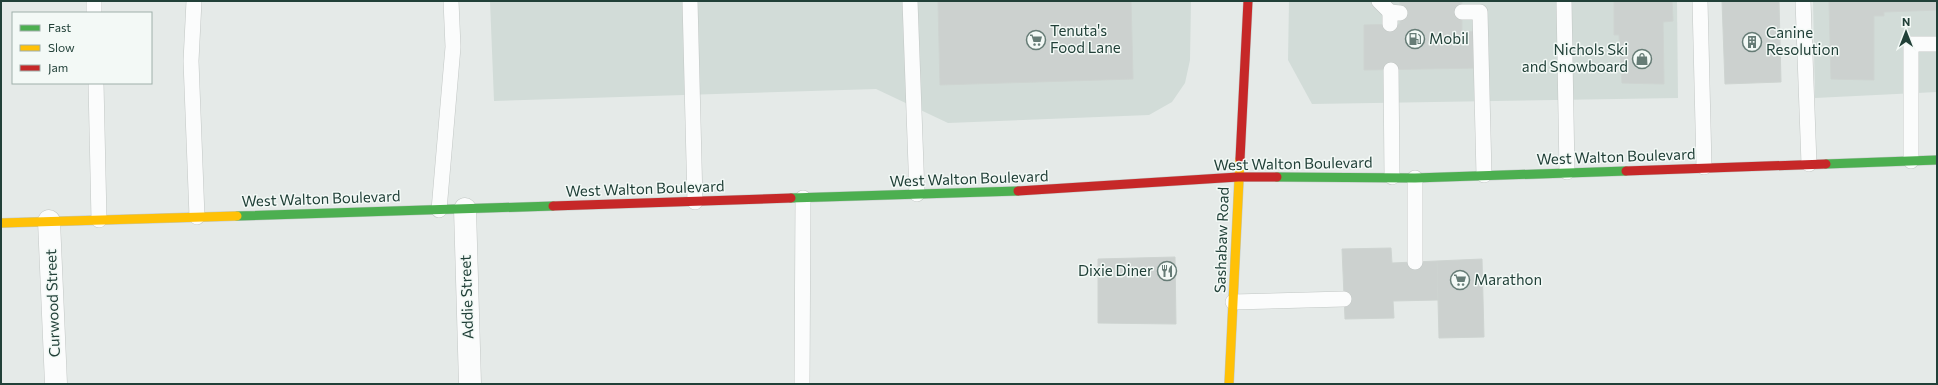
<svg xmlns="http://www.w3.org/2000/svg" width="1938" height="385" font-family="Commissioner,sans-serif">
  <rect width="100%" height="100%" fill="#e5eae8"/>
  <g fill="#d2dcd8">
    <path d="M490 1H1191L1190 60 1185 83 1172 102 1149 115 948 123 876 89 494 101Z"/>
    <path d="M1289 1H1677L1678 98 1312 104 1288 60Z"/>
    <path d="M1813 1H1937V92L1815 98Z"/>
  </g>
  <g fill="#ccd1cf" stroke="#ced4d1">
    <path d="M938 1H1131L1133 79 940 85Z"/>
    <path d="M1400 1H1462V31L1475 32 1477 68 1364 70V25L1400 24Z"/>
    <path d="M1614 1H1672L1673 21 1663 22 1664 84 1622 83 1619 35H1614Z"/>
    <path d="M1722 1H1779L1781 82 1725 84Z"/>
    <path d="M1829 1H1937V10L1884 12V16H1874V80L1831 79Z"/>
    <path d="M1391 248 1392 263 1437 261 1438 300 1393 301 1394 318 1345 319 1342 249Z"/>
    <path d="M1175 257 1176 324 1098 323V259Z"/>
    <path d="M1482 259 1484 337 1439 338 1437 261Z"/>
  </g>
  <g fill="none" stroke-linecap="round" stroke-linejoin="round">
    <defs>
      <g id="lane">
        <path d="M94 1V13"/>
        <path d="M194 1 191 61 197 217"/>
        <path d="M690 1 695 202"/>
        <path d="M910 1 917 194"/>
        <path d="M1379 1 1390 12"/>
        <path d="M1564 1 1567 172"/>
        <path d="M1700 1 1704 167"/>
        <path d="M1803 1 1809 164"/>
        <path d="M1462 12H1480L1484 175"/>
        <path d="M1390 24V12L1400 13"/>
        <path d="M1391 70 1392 177"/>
        <path d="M96 83 99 220"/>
        <path d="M1911 161V44H1937"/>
        <path d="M1415 178V262"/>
        <path d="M439 210 453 47 451 1"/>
        <path d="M1233 302 1344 299"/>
        <path d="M802 384 803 198"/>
      </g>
      <g id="street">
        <path d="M465 209 470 384"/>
        <path d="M49 221 56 384"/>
      </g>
      <g id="fast">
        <path d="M1826 164 1937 160"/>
        <path d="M1277 177 1415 178 1626 171"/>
        <path d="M791 198 1018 191"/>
        <path d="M237 216 553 206"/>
      </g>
      <g id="slow">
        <path d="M1 223 237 216"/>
        <path d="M1229 384 1240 159"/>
      </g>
      <g id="jam">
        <path d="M1240 159 1248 1"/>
        <path d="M1626 171 1826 164"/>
        <path d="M1018 191 1238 177H1277"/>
        <path d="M553 206 791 198"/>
      </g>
    </defs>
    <use href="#lane" stroke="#c2c7c5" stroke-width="16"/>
    <use href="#street" stroke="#c2c7c5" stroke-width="23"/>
    <use href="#fast" stroke="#c0c8c5" stroke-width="10"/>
    <use href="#slow" stroke="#c0c8c5" stroke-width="10"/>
    <use href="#jam" stroke="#c0c8c5" stroke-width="10"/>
    <use href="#lane" stroke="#fbfcfc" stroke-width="15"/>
    <use href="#street" stroke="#fbfcfc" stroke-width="22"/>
    <use href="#fast" stroke="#4caf50" stroke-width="9"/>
    <use href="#slow" stroke="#ffc107" stroke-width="9"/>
    <use href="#jam" stroke="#c62828" stroke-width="9"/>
  </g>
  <defs>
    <symbol id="fuel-ring" viewBox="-11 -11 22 22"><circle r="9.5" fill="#f3f9f6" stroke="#667c76" stroke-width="1.5"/><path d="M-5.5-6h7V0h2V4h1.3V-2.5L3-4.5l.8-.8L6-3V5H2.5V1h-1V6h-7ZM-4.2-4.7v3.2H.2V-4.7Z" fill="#667c76"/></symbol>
    <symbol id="supermarket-ring" viewBox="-11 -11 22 22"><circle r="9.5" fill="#f3f9f6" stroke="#667c76" stroke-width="1.5"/><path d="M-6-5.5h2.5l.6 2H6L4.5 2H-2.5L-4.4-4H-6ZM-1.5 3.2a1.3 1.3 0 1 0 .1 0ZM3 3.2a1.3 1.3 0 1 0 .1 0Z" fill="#667c76"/></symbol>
    <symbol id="building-ring" viewBox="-11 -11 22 22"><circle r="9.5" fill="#f3f9f6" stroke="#667c76" stroke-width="1.5"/><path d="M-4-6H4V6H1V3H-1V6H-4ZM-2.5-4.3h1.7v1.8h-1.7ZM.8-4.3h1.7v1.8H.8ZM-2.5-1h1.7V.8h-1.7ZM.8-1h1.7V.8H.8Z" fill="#667c76"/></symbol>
    <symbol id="shop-ring" viewBox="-11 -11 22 22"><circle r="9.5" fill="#f3f9f6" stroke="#667c76" stroke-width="1.5"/><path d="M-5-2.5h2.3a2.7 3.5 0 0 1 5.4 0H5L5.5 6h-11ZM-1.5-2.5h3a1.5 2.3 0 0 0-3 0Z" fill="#667c76"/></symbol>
    <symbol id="restaurant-ring" viewBox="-11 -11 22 22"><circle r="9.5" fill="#f3f9f6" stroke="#667c76" stroke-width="1.5"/><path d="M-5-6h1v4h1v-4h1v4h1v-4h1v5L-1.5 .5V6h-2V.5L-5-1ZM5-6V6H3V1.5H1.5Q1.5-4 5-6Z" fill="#667c76"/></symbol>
  </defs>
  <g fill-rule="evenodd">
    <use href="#fuel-ring" x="1404" y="28" width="22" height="22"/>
    <use href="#supermarket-ring" x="1025" y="29" width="22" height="22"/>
    <use href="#building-ring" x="1741" y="31" width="22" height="22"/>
    <use href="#shop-ring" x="1631" y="48" width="22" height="22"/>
    <use href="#restaurant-ring" x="1156" y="260" width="22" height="22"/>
    <use href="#supermarket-ring" x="1449" y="269" width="22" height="22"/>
  </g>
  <g text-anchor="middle" stroke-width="3" stroke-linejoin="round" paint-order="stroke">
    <g font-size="15" fill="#214038" stroke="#f3f9f6" text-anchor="start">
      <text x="1050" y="36">Tenuta's<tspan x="1050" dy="17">Food Lane</tspan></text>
      <text x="1766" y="38">Canine<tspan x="1766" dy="17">Resolution</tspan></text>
      <text x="1429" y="44">Mobil</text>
      <text x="1628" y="55" text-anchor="end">Nichols Ski<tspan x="1628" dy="17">and Snowboard</tspan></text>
      <text x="1153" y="276" text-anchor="end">Dixie Diner</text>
      <text x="1474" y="285">Marathon</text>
    </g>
    <g font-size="15" fill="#214038" stroke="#f3f9f6">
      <text transform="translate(1616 157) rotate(-2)" y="5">West Walton Boulevard</text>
      <text transform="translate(1293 164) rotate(-1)" y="5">West Walton Boulevard</text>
      <text transform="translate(969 179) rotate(-2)" y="5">West Walton Boulevard</text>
      <text transform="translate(645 189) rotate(-2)" y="5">West Walton Boulevard</text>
      <text transform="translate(321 199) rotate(-2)" y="5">West Walton Boulevard</text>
      <text transform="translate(1222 240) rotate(-88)" y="5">Sashabaw Road</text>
      <text transform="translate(467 297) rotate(-92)" y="5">Addie Street</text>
      <text transform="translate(53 303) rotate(-92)" y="5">Curwood Street</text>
    </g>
  </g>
  <rect width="1938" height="385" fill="none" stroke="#214038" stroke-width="4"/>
  <rect x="12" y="12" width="140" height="72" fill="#f3f9f6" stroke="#9fafaa"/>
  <rect x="20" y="25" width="20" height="6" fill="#4caf50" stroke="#9fafaa"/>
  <text x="48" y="32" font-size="12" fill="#214038">Fast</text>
  <rect x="20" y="45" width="20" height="6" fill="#ffc107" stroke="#9fafaa"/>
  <text x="48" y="52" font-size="12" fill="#214038">Slow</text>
  <rect x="20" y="65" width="20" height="6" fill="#c62828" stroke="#9fafaa"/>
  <text x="48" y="72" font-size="12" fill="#214038">Jam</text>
  <g transform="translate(1906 32)" stroke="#f3f9f6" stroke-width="3" paint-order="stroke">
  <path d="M0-3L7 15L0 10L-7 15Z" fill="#214038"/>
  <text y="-6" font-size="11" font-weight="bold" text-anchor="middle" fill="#214038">N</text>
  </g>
</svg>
